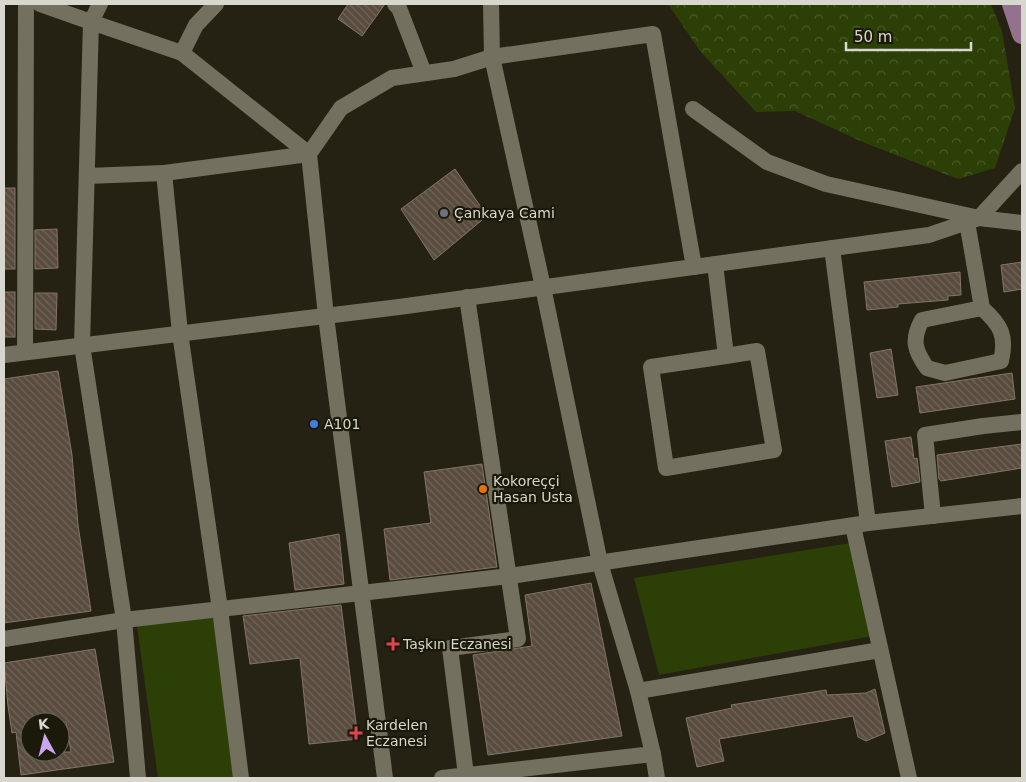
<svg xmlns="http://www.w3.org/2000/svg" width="1026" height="782" font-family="'DejaVu Sans',sans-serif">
  <defs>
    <pattern id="forest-crowns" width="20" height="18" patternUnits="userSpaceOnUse" patternTransform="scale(1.25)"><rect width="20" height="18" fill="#2c3f06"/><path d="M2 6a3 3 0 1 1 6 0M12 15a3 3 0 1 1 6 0" fill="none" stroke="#4a5a29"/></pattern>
    <pattern id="building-back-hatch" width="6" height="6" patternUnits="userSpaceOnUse" patternTransform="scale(1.25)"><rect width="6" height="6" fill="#594c3f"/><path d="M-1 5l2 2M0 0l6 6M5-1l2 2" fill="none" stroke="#70655a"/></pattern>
  </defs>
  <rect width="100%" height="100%" fill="#252213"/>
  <g fill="#2c3f06">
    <path d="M856 542 873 636 659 675 634 578Z"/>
    <path d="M219 617 242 778H158L137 626Z"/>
  </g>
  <path fill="url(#forest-crowns)" d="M668 4H991L1002 31 1015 108 995 168 958 179 865 143 795 111 756 112 700 51Z"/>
  <g fill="url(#building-back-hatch)" stroke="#827466" fill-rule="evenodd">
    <path d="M348 4H385L362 36 338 19Z"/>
    <path d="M455 169 487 216 434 260 401 209Z"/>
    <rect x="4" y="188" width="11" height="81"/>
    <path d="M57 229 58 268 35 269V230Z"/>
    <path d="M1022 262V289L1004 292 1001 265Z"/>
    <path d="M960 272 961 295 948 296V300L898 304V307L867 310 864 282Z"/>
    <rect x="4" y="292" width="11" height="45"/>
    <path d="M35 293H57L56 330 35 329Z"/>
    <path d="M891 349 898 395 877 398 870 353Z"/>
    <path d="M58 371 72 455 78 525 91 611 4 623V379Z"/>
    <path d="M1012 373 1015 399 920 413 916 387Z"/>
    <path d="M911 437 914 459 917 458 920 482 892 487 885 441Z"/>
    <path d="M1022 444V468L941 481 939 479 937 455Z"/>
    <path d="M482 464 497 567 390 580 384 529 431 523 424 472Z"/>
    <path d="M339 534 344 584 295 590 289 543Z"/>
    <path d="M591 583 622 736 488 755 473 655 532 646 525 595Z"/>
    <path d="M341 605 358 739 309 744 300 658 250 664 243 616Z"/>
    <path d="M95 649 114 762 21 775 16 732 12 733 8 706 4 663ZM30 722H66L71 752H30Z"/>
    <path d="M875 689 885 733 866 741 858 737 853 716 719 739 724 761 697 767 686 718 732 708 731 705 826 690 827 695 866 693Z"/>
  </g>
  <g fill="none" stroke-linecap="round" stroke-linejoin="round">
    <g stroke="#74705f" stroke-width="16">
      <path d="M40 4 91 22 100 4"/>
      <path d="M395 4 399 8 424 73"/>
      <path d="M182 53 196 25 216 4"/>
      <path d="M693 109 767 162 826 184 979 218 1022 171"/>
      <path d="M164 173 180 333 220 609 241 778"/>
      <path d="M87 176 164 173 309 154"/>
      <path d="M967 222 982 308 922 320C911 340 915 351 927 368L945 373 1001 361C1007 336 1001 325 982 308"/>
      <path d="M832 248 868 523"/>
      <path d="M715 264 726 356 651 367 666 468 774 450 757 351 726 356"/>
      <path d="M25 352 26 4"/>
      <path d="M4 355 399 307 929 235 979 218 1022 223"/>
      <path d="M933 516 925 435 983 426 1022 422"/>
      <path d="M853 526 909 778"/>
      <path d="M4 639 124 620 510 576 868 523 1022 506"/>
      <path d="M638 691 880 650"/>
      <path d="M653 754 657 778"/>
      <path d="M466 775 450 648 518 639 467 297"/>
      <path d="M138 778 124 620 82 345 91 22 182 53 309 154"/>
      <path d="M385 778 326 316 309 154 341 108 392 78 454 69 492 57 653 34 694 267"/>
      <path d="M442 778 653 754 638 691 600 563 543 287 492 57 491 4"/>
    </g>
    <path stroke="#94728d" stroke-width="20" d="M1012 4 1022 34"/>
  </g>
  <circle fill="#6b7280" stroke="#1b190a" stroke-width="2" cx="444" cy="213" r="5"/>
  <circle fill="#3f7fe0" stroke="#1b190a" stroke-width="2" cx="314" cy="424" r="5"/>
  <circle fill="#e8710a" stroke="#1b190a" stroke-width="2" cx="483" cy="489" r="5"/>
  <g fill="#e0444e" stroke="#1b190a" stroke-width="2">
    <path d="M390.5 636.5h5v5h5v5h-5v5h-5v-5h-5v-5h5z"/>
    <path d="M353.5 725.5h5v5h5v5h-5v5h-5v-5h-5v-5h5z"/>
  </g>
  <g text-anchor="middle" stroke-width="4.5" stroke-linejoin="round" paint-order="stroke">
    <g font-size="14" fill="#d8d7cd" stroke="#1b190a" text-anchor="start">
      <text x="454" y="218">Çankaya Cami</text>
      <text x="324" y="429">A101</text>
      <text x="493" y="486">Kokoreççi<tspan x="493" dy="16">Hasan Usta</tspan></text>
      <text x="403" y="649">Taşkın Eczanesi</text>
      <text x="366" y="730">Kardelen<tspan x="366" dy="16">Eczanesi</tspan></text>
    </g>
  </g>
  <rect width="1026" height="782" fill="none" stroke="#d8d7cd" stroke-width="10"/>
  <g transform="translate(45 737) rotate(353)"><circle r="24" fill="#1b190a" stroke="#676558"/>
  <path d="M0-4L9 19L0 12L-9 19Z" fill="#c9a5ee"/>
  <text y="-8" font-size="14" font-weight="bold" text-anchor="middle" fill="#d8d7cd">K</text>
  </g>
  <path d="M846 42v8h125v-8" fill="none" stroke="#d8d7cd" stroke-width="2.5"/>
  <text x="854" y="42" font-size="15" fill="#d8d7cd" stroke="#1b190a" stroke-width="4" paint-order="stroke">50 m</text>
</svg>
